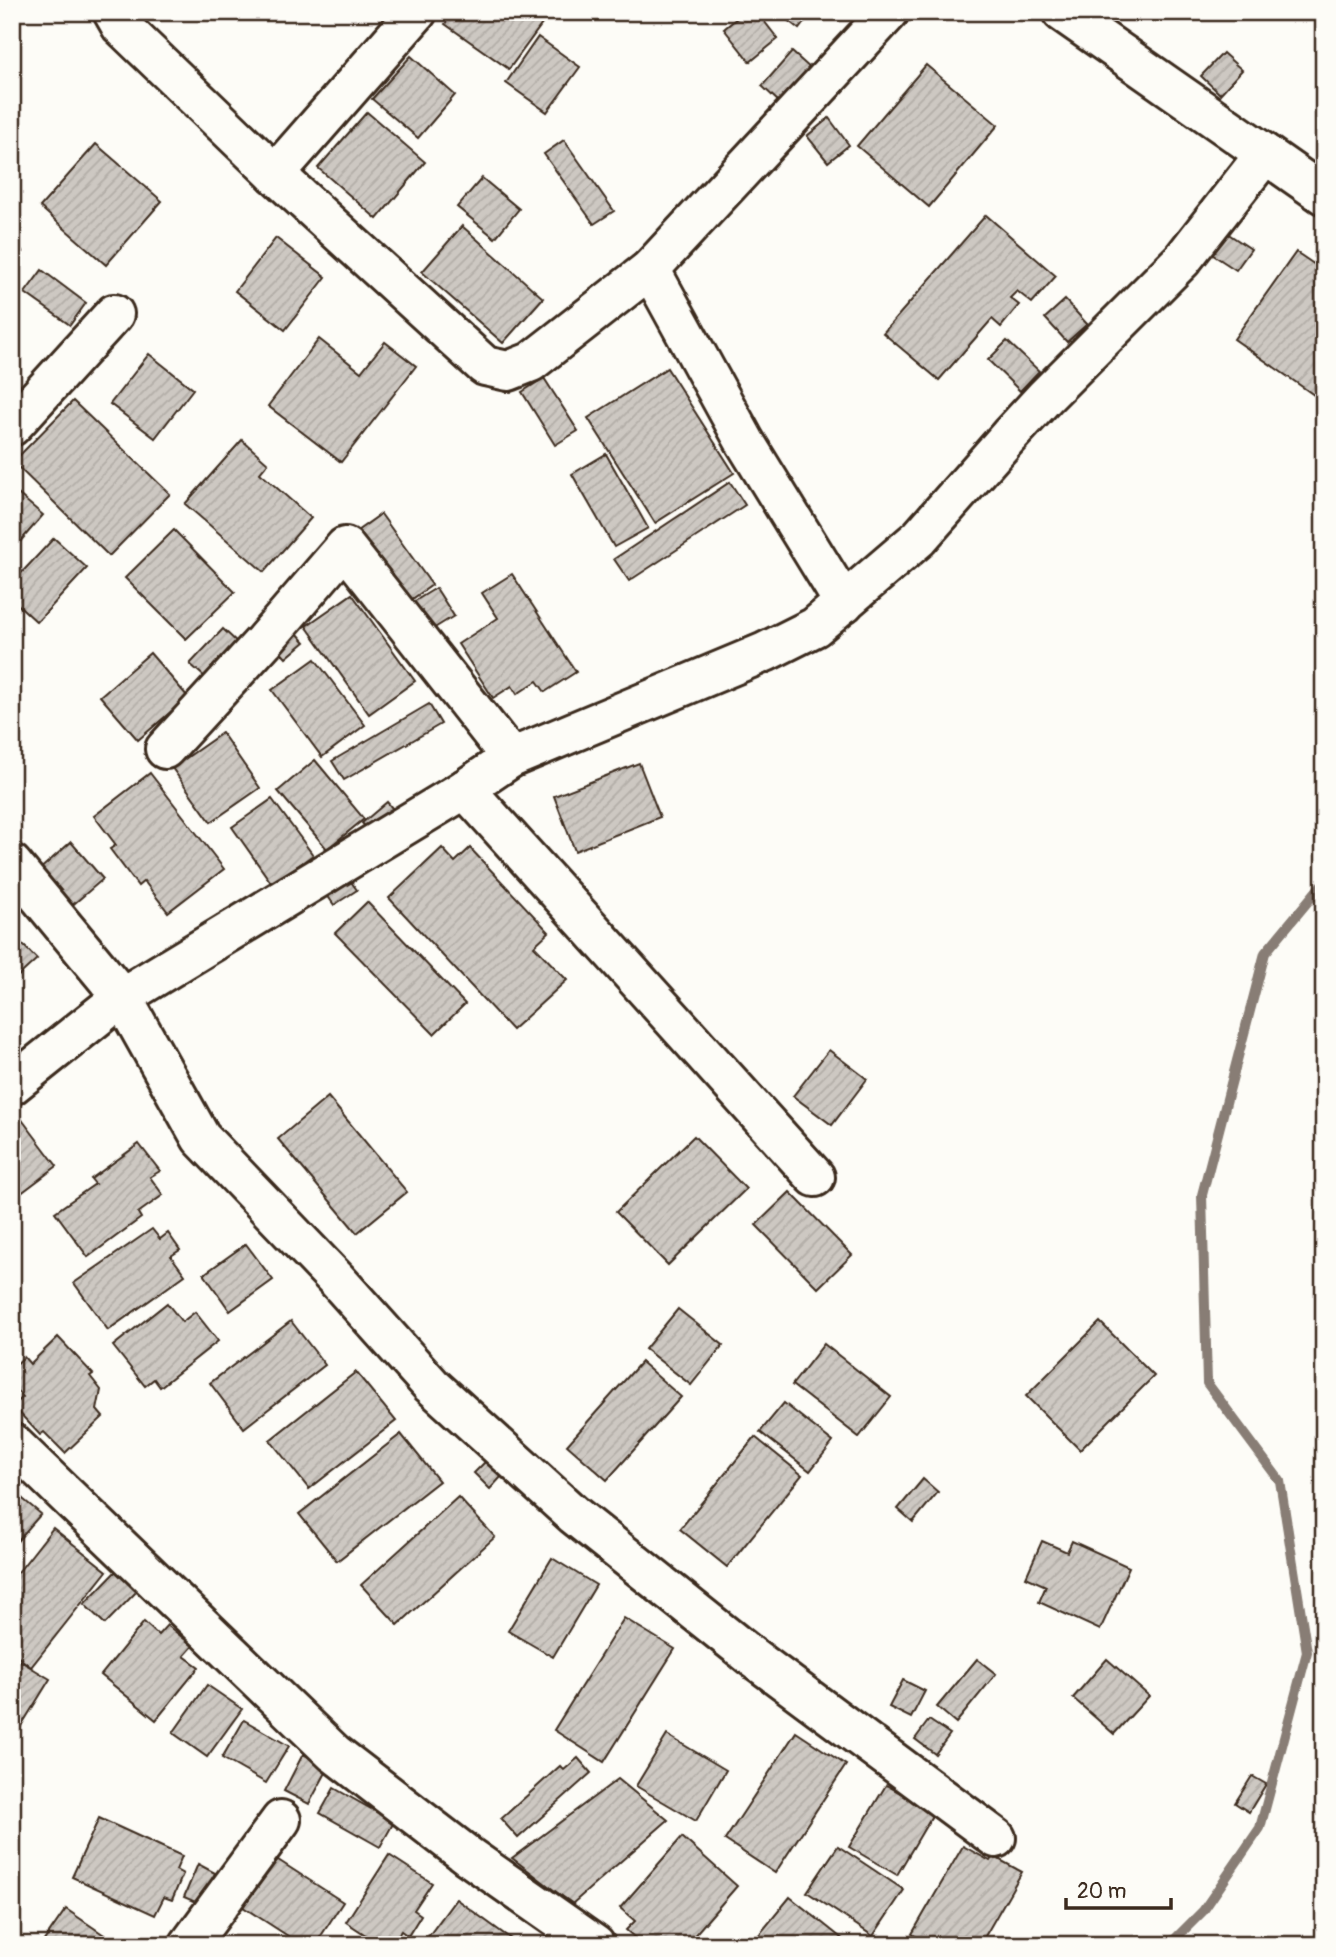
<svg xmlns="http://www.w3.org/2000/svg" width="1336" height="1957" font-family="Pangolin,sans-serif">
  <defs>
    <pattern id="building-hatch" width="6" height="6" patternUnits="userSpaceOnUse" patternTransform="scale(1.75)"><rect width="6" height="6" fill="#cdc8c2"/><path d="M-1 1l2-2M0 6l6-6M5 7l2-2" fill="none" stroke="#b1aca6"/></pattern>
  </defs>
  <rect width="100%" height="100%" fill="#fdfcf7"/>
  <filter id="ink" filterUnits="userSpaceOnUse"><feTurbulence type="fractalNoise" baseFrequency=".0143" numOctaves="2"/><feDisplacementMap in="SourceGraphic" scale="14" xChannelSelector="R" yChannelSelector="G"/><feConvolveMatrix kernelMatrix="1 2 1 2 8 2 1 2 1" color-interpolation-filters="sRGB"/></filter>
  <g filter="url(#ink)">
    <g fill="none" stroke-linecap="round" stroke-linejoin="round">
      <path stroke="#887d74" stroke-width="10" d="M1169 1945 1203 1911 1260 1828 1307 1652 1280 1481 1207 1383 1202 1195 1265 953 1324 882"/>
    </g>
    <g fill="url(#building-hatch)" stroke="#3b2a1e" stroke-width="2">
      <path d="M453 12H549L550 13 509 69 445 24Z"/>
      <path d="M744 12H757L778 39 750 62 724 29Z"/>
      <path d="M777 12H812L799 29Z"/>
      <path d="M538 37 580 67 547 112 506 83Z"/>
      <path d="M792 52 811 69 780 103 762 86Z"/>
      <path d="M1223 53 1242 70 1220 94 1201 76Z"/>
      <path d="M411 56 455 95 418 138 372 99Z"/>
      <path d="M926 65 998 125 929 207 857 146Z"/>
      <path d="M367 112 425 162 377 219 318 168Z"/>
      <path d="M829 118 849 145 828 162 807 136Z"/>
      <path d="M564 140 614 211 594 224 544 154Z"/>
      <path d="M96 144 162 201 106 265 40 207Z"/>
      <path d="M482 178 519 209 495 238 457 207Z"/>
      <path d="M986 215 1056 276 1032 303 1017 291 1010 298 1019 305 1001 327 992 319 939 380 883 333Z"/>
      <path d="M462 226 543 298 503 343 422 272Z"/>
      <path d="M1221 229 1251 249 1236 270 1207 251Z"/>
      <path d="M276 238 326 277 285 330 235 291Z"/>
      <path d="M12 239 23 252 12 262Z"/>
      <path d="M1296 252 1324 271V402L1234 339Z"/>
      <path d="M42 270 86 303 70 325 25 293Z"/>
      <path d="M1065 300 1087 324 1067 342 1045 318Z"/>
      <path d="M319 339 361 372 385 342 416 366 341 462 268 406Z"/>
      <path d="M1007 341 1039 371 1020 391 988 360Z"/>
      <path d="M149 354 193 389 155 438 110 404Z"/>
      <path d="M667 368 734 473 655 523 588 418Z"/>
      <path d="M544 378 578 431 555 445 522 392Z"/>
      <path d="M73 401 170 494 109 556 13 462Z"/>
      <path d="M242 440 268 463 260 473 311 518 264 572 185 504Z"/>
      <path d="M606 454 648 528 614 547 572 474Z"/>
      <path d="M730 482 745 505 629 581 614 559Z"/>
      <path d="M12 489 43 515 12 551Z"/>
      <path d="M381 514 432 585 408 602 357 531Z"/>
      <path d="M174 530 235 592 186 639 125 578Z"/>
      <path d="M54 538 87 568 37 622 12 599V583Z"/>
      <path d="M512 574 576 672 545 692 537 681 517 694 512 686 493 698 458 644 498 618 482 593Z"/>
      <path d="M436 588 454 616 428 632 410 604Z"/>
      <path d="M352 594 415 681 369 714 306 626Z"/>
      <path d="M223 629 239 644 206 678 190 664Z"/>
      <path d="M296 632 305 642 286 658 277 648Z"/>
      <path d="M150 653 188 697 138 740 100 696Z"/>
      <path d="M315 659 365 725 322 757 272 690Z"/>
      <path d="M429 704 441 724 344 780 332 761Z"/>
      <path d="M222 733 260 788 211 822 172 768Z"/>
      <path d="M315 760 364 819 327 849 278 791Z"/>
      <path d="M639 763 660 817 575 851 554 796Z"/>
      <path d="M150 773 224 869 168 912 144 881 138 886 110 849 116 845 94 816Z"/>
      <path d="M272 799 313 855 272 884 232 827Z"/>
      <path d="M387 802 399 816 373 836 362 823Z"/>
      <path d="M71 842 103 879 62 914 30 878Z"/>
      <path d="M442 848 455 862 470 848 549 932 534 946 567 980 512 1030 389 898Z"/>
      <path d="M349 879 357 890 334 905 327 895Z"/>
      <path d="M367 902 465 1004 434 1034 335 933Z"/>
      <path d="M12 934 37 959 12 982Z"/>
      <path d="M829 1050 867 1079 832 1125 793 1096Z"/>
      <path d="M328 1097 407 1192 357 1233 278 1139Z"/>
      <path d="M20 1117 57 1166 12 1200V1123Z"/>
      <path d="M694 1136 746 1189 668 1265 616 1212Z"/>
      <path d="M139 1144 160 1171 150 1177 163 1195 138 1213 141 1218 88 1257 55 1212 95 1184 91 1179Z"/>
      <path d="M790 1192 852 1255 818 1288 756 1225Z"/>
      <path d="M152 1229 160 1239 168 1233 180 1250 171 1256 185 1275 108 1330 74 1283Z"/>
      <path d="M246 1244 273 1280 230 1311 204 1274Z"/>
      <path d="M167 1303 182 1322 195 1312 218 1341 160 1387 154 1379 145 1386 113 1346Z"/>
      <path d="M678 1309 723 1345 691 1385 645 1349Z"/>
      <path d="M291 1321 325 1365 244 1428 210 1383Z"/>
      <path d="M1100 1322 1154 1376 1080 1450 1026 1396Z"/>
      <path d="M58 1337 93 1374 90 1376 101 1390 97 1410 103 1417 65 1453 44 1432 40 1435 13 1406 23 1397 12 1386V1368L24 1357 30 1364Z"/>
      <path d="M824 1344 891 1397 859 1437 792 1385Z"/>
      <path d="M641 1362 681 1397 607 1480 567 1445Z"/>
      <path d="M356 1372 396 1421 309 1489 270 1440Z"/>
      <path d="M784 1403 833 1442 810 1471 760 1432Z"/>
      <path d="M401 1434 439 1481 337 1561 299 1514Z"/>
      <path d="M755 1437 802 1475 727 1567 680 1529Z"/>
      <path d="M486 1461 502 1476 490 1489 474 1473Z"/>
      <path d="M923 1479 938 1492 913 1522 898 1509Z"/>
      <path d="M12 1490 41 1514 12 1547Z"/>
      <path d="M458 1497 495 1537 398 1625 361 1585Z"/>
      <path d="M53 1528 107 1571 31 1667 12 1652V1580Z"/>
      <path d="M1042 1541 1067 1552 1072 1541 1129 1567 1100 1630 1039 1602 1046 1586 1026 1577Z"/>
      <path d="M552 1558 596 1585 553 1657 508 1631Z"/>
      <path d="M121 1566 142 1586 105 1624 84 1604Z"/>
      <path d="M624 1618 675 1649 604 1762 554 1730Z"/>
      <path d="M144 1622 158 1635 167 1625 193 1646 184 1656 199 1667 156 1720 101 1675Z"/>
      <path d="M12 1656 50 1679 13 1739 12 1738Z"/>
      <path d="M977 1659 996 1674 956 1723 937 1707Z"/>
      <path d="M1107 1659 1149 1696 1114 1734 1073 1698Z"/>
      <path d="M903 1680 925 1691 911 1718 889 1707Z"/>
      <path d="M207 1685 242 1709 207 1757 173 1733Z"/>
      <path d="M244 1720 289 1746 266 1783 222 1758Z"/>
      <path d="M929 1720 950 1734 935 1754 915 1739Z"/>
      <path d="M796 1732 846 1765 775 1873 725 1840Z"/>
      <path d="M667 1735 726 1770 696 1821 636 1786Z"/>
      <path d="M303 1754 329 1767 309 1804 284 1791Z"/>
      <path d="M578 1758 591 1773 518 1838 501 1819 560 1766 564 1770Z"/>
      <path d="M1252 1776 1266 1784 1249 1812 1235 1803Z"/>
      <path d="M618 1779 668 1820 572 1904 512 1858Z"/>
      <path d="M886 1785 934 1812 897 1875 849 1847Z"/>
      <path d="M334 1788 394 1822 380 1847 320 1813Z"/>
      <path d="M99 1818 182 1856 176 1870 183 1874 172 1900 164 1897 155 1915 72 1877Z"/>
      <path d="M682 1837 737 1886 686 1945H654L650 1941 647 1945H643L626 1930 635 1921 620 1908Z"/>
      <path d="M838 1846 904 1890 873 1936 807 1892Z"/>
      <path d="M963 1846 990 1861 993 1856 1022 1872 980 1945H931L912 1934Z"/>
      <path d="M389 1855 432 1883 414 1910 421 1915 408 1936 401 1931 392 1945H381L346 1922Z"/>
      <path d="M275 1858 343 1902 315 1945H302L243 1907Z"/>
      <path d="M198 1864 215 1873 200 1904 184 1897Z"/>
      <path d="M790 1897 850 1945H769L758 1936Z"/>
      <path d="M456 1899 511 1939 507 1945H422Z"/>
      <path d="M66 1909 110 1939 106 1945H41Z"/>
    </g>
    <g fill="none" stroke-linecap="round" stroke-linejoin="round">
      <defs>
        <g id="street">
          <path d="M113 12 121 26 275 174 485 366 508 371 531 362 650 269 889 12"/>
          <path d="M1062 12 1324 195"/>
          <path d="M275 174 417 12"/>
          <path d="M650 269 745 442 844 603"/>
          <path d="M12 426 114 314"/>
          <path d="M165 749 264 641 345 547 511 758"/>
          <path d="M465 789 815 1177"/>
          <path d="M12 864 122 997 465 789 511 758 765 652 815 627 919 538 1009 436 1045 397 1182 260 1265 154"/>
          <path d="M12 1085 122 997 201 1138 337 1280 431 1385 574 1515 751 1656 996 1838"/>
          <path d="M12 1443 334 1753 468 1856 595 1945"/>
          <path d="M189 1945 281 1820"/>
        </g>
      </defs>
      <use href="#street" stroke="#3b2a1e" stroke-width="44"/>
      <use href="#street" stroke="#fdfcf7" stroke-width="38"/>
    </g>
  </g>
  <rect width="1336" height="1957" fill="none" stroke="#fdfcf7" stroke-width="42"/>
  <rect x="21" y="21" width="1294" height="1915" fill="none" stroke="#3b2a1e" stroke-width="2.5" filter="url(#ink)"/>
  <path d="M1066 1898v10h105v-10" fill="none" stroke="#3b2a1e" stroke-width="3.5"/>
  <text x="1077" y="1898" font-size="21" fill="#3b2a1e" stroke="#fdfcf7" stroke-width="5" paint-order="stroke">20 m</text>
</svg>
